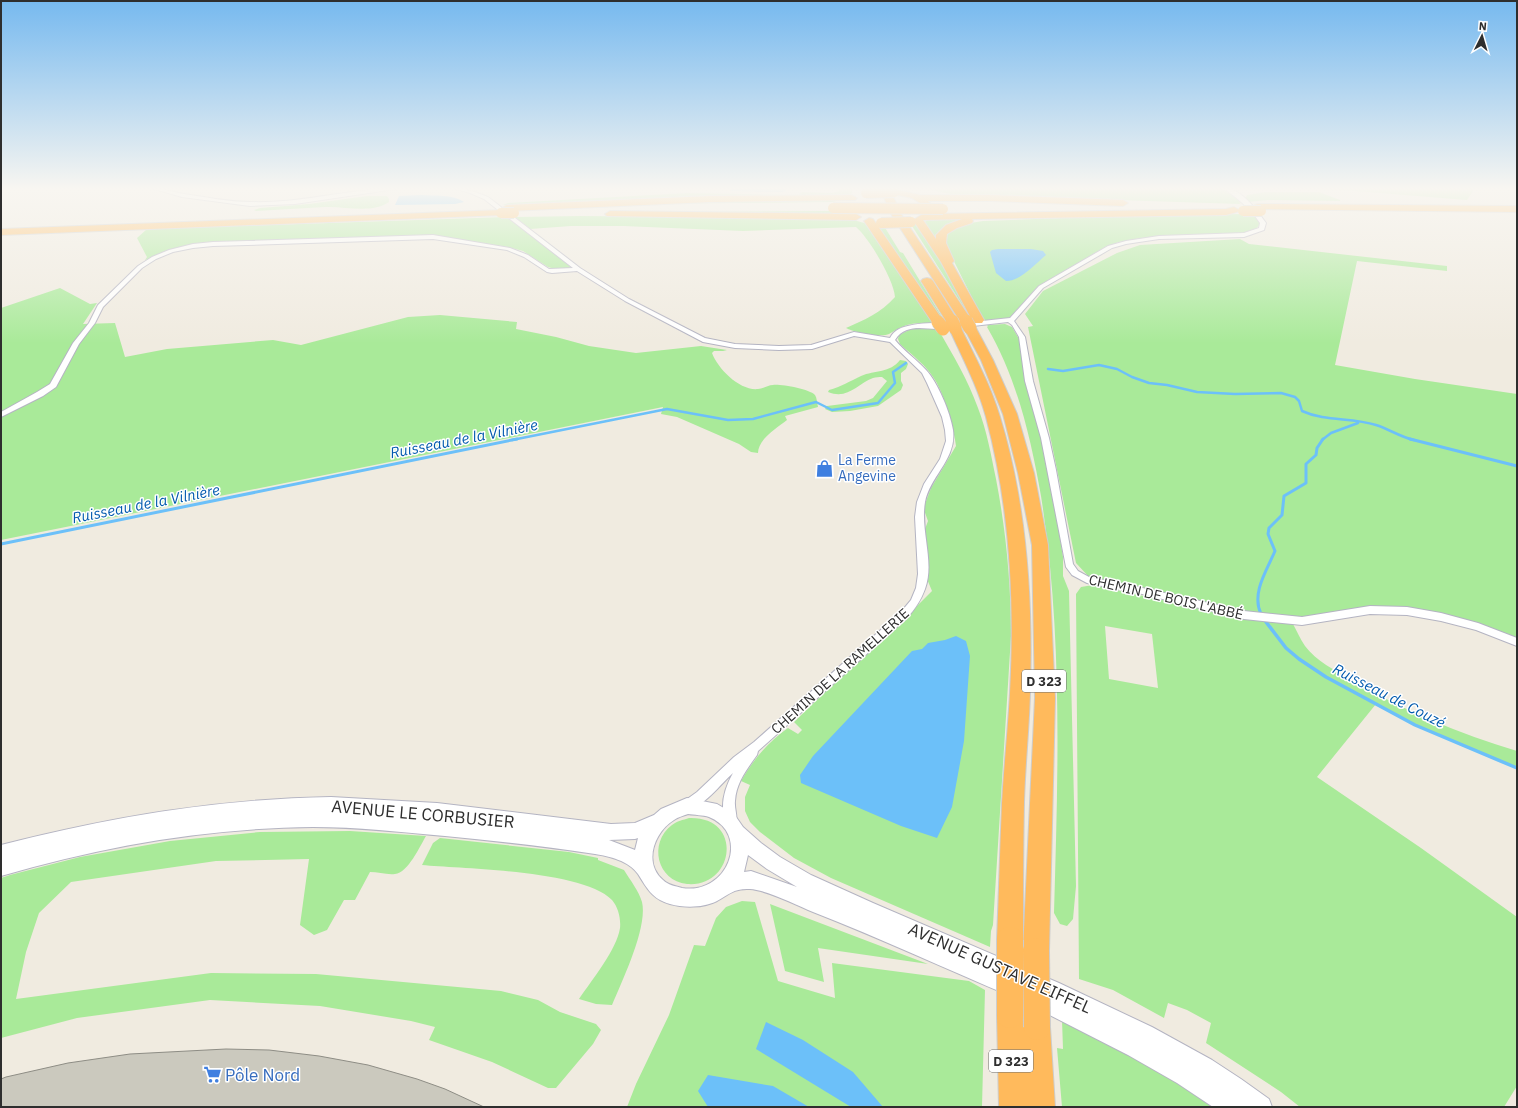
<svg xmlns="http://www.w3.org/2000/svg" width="1518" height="1108" font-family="'IBM Plex Sans',sans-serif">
  <rect width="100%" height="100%" fill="#f0ebe0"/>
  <g fill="#a9ea99" fill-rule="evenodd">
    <path d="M839 188H852V193L847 196H804L799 194 802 192 832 193 839 191Z"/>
    <path d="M925 188H1221L1231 193 1241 202 1239 203 1241 204C1168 202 1095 199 1022 196 990 195 955 198 925 188Z"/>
    <path d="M1282 188H1475L1467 200 1342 190Z"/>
    <path d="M1265 192H1319L1340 200V201L1268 200 1247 202 1245 199 1247 195Z"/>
    <path d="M687 193 784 195 503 205 508 203Z"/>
    <path d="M367 196H387L389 199V202C372 214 345 206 325 207 302 208 279 210 256 211L254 210 260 208 309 204Z"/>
    <path d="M834 200 836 201 832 202 628 204 686 201Z"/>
    <path d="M834 211 837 212 836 215 686 212Z"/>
    <path d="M1246 214 1255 216 1260 224 1255 230 1246 233 1141 238 1119 242 1105 247 1040 285C1031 292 1016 316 1007 319 1001 321 992 321 985 322L983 320 944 241 946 234 964 224 983 221 1140 215Z"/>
    <path d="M580 216 846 218 868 224 934 322 933 325C926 324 918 322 911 324 902 326 896 330 889 334 881 338 853 332 846 328 864 320 881 313 895 297 894 280 869 238 856 227L743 231 623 226H571L530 229 515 217Z"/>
    <path d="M506 217 509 218 571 267 569 268 555 269 548 267 523 251 508 247 436 236 189 246 145 260 147 257 137 238 147 229Z"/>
    <path d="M946 218 978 219 968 220 937 239H934L924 222 931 219Z"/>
    <path d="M916 224 936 251 972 320 912 226Z"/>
    <path d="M878 226H884L900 252 903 253 945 322H942Z"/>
    <path d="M1240 239 1249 244 1447 266V271L1357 261 1335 365 1415 379 1517 394V639L1407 607 1312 617H1289L1256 613 1089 577 1076 563 1028 327 1033 326 1025 314 1043 291 1117 253 1140 245Z"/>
    <path d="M60 288 90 304 97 303 83 324 115 323 125 357 167 349 273 340 301 345 408 317 440 315 517 322 516 329 556 337 589 346 636 353 701 346 727 350 723 351H714L712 353C718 369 740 391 758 389 763 389 768 385 773 385 781 384 809 389 815 395 817 398 817 403 818 407L785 416 787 420C777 428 758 439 758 453L751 452 739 444 677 417 661 414 663 407 1 540V308Z"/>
    <path d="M1005 324 1012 327 1019 339 1052 487 1063 557V576L1069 591 1076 886 1073 919 1067 926 1060 924 1054 913C1058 774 1063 634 1041 496 1031 439 1017 378 987 327L988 326 987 325Z"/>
    <path d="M911 329H938C953 355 968 380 978 408 987 431 991 455 996 479 1006 531 1011 583 1011 636L993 925 991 931 990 947 831 878 794 858 760 832 750 822 745 811V797L750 785 741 781C753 760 768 742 788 728L798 734 802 730 794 722 847 671 895 628 932 591 927 579 925 529 928 521 924 510 925 504 931 488 956 446C954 429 944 394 935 380 927 366 912 355 900 344L898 339 899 335Z"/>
    <path d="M900 360 906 361 908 364 906 369 901 373V381L903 385 901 390 878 406 850 411 832 412 825 409 827 406 866 401 873 398 887 381 882 377C879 377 876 377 873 378 857 384 848 400 828 392L829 390C841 387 850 381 861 376 875 370 890 373 900 360Z"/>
    <path d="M1093 585 1245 618 1293 624C1297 631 1300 639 1305 646 1316 661 1335 670 1351 680 1403 710 1460 734 1517 751V768L1421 727 1376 704 1317 777 1421 848 1517 917V1086L1504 1107H1300L1281 1092 1206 1043 1211 1023 1187 1010 1168 1003 1164 1018 1113 990 1079 979 1076 594 1081 587ZM1105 626 1152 634 1158 688 1109 679Z"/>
    <path d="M689 818C744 816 735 888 687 884 657 881 648 843 672 825 677 821 683 820 689 818Z"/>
    <path d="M350 831 426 836C420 846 408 873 395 874 387 875 378 872 370 872L355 900H344L327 930 314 935 300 925 309 859 216 861 71 882 39 913 26 952 16 999 211 973 316 974 501 991 538 1000 560 1012 596 1024 601 1030 593 1044 556 1088H548L492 1062 429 1040 435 1027 411 1021 320 1006 210 1000 77 1018 1 1038V878L10 875 80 857 170 841 260 832Z"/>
    <path d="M440 838 569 852 598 858V860L624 870C630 880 639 891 642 902 648 927 622 981 612 1005L596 1004 579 999C592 980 617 949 620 928 621 918 618 907 612 900 583 870 464 869 422 865L433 843Z"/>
    <path d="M742 901 755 902 778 981 835 998 832 963 969 981 985 990 982 1107H627L636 1084 669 1015 694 945 705 946 716 918 726 907Z"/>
    <path d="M770 904 928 964 818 948 824 982 785 971Z"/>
    <path d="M1062 1020C1114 1045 1165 1073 1212 1107H1062L1057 1048 1063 1049Z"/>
  </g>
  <g fill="#6cc0f9">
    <path d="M731 188H786V191L781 192 734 191H731Z"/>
    <path d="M421 195C434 196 453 194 464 202L455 204 395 205 399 196Z"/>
    <path d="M998 249H1031L1043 251 1046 255C1035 264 1021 281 1006 281L996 273 990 252 992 250Z"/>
    <path d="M956 636 966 641 970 656 964 741 952 807 937 838 901 826 801 783 800 775 813 756 912 651 922 649 928 643 945 640Z"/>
    <path d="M766 1022 803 1040 853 1072 883 1107H851L756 1049Z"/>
    <path d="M708 1075 773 1086 809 1107H708L698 1091Z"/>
  </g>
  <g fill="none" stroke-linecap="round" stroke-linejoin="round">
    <g stroke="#6cc0f9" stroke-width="2.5">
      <path d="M1048 369 1063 371 1099 365 1117 369 1132 377 1149 383 1167 385 1197 392 1235 394 1281 393 1295 397 1299 401 1302 411C1326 422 1351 417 1376 425 1389 429 1400 437 1414 440"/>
      <path d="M512 440 667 409 728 420 753 419 816 402 832 410 878 403 895 383 893 372 906 363"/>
      <path d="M1322 440 1331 433 1358 423"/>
    </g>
    <g stroke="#6cc0f9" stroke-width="3">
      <path d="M1410 439 1517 466"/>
      <path d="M1 544 517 439"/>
      <path d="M1261 614C1251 593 1267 570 1275 551L1268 534 1269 528 1282 515 1284 496 1306 483V464L1316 455 1317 448 1323 439"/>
    </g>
    <path stroke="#6cc0f9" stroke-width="3.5" d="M1266 622 1286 648 1299 659 1326 677 1415 725 1517 768"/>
  </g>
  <path fill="#cbc9be" stroke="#8e8d85" d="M226 1049 269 1050 319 1056 368 1065 417 1079 445 1089 484 1107H1V1079L6 1077 68 1063 130 1054Z"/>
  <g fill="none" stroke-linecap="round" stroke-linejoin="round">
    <defs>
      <g id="street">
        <path d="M151 188C162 188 172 192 184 194 205 197 229 202 250 202 301 204 351 188 402 188L295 204 250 206 182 197Z"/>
        <path d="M453 188 472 191 488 197 580 268 629 299 705 338 735 344 779 346 811 345 854 332 890 338C892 334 895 331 899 329 908 324 940 320 948 326 936 335 909 318 895 340 904 351 916 359 926 370 938 383 950 412 953 430 957 459 930 476 925 502 920 531 935 562 925 589 921 600 915 609 907 618L758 751 757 755C747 769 736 783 735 801 734 809 739 819 735 826L731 828 727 826C719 808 724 789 733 773 719 786 705 805 687 811L683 810 681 806 683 802 697 792 734 757 754 742 901 612 911 600 916 588 918 574 915 517 917 502 924 484 940 459 946 441 945 430 942 417 927 383 922 373 890 342 854 336 812 349 779 350 735 348 703 342 625 301 577 271 552 273 547 272 524 257 507 250 433 239 213 246 193 248 173 252 156 259 142 268 103 307 95 323 79 344 56 387 43 396 1 417V412L37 392 50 384 73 343 89 323 98 305 138 266 152 257 169 250 193 244 213 242 433 235 510 248 528 255 549 269 573 268 484 199 470 193Z"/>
        <path d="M1223 188C1241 188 1256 209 1266 223L1264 230 1244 237 1159 239 1126 244 1112 248 1043 288 1014 321 1025 337 1033 381 1049 438 1056 470 1073 564 1078 571 1089 577 1138 587 1244 611 1302 617 1370 606 1407 607 1441 613 1478 623 1517 638V646L1476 630 1441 621 1407 615 1370 614 1302 625 1244 619 1138 593 1087 583 1072 575 1066 567 1041 438 1025 381 1019 337 1012 325 1008 322 964 327 961 325 964 323 1010 318 1039 286 1108 246 1126 241 1159 236 1244 233 1259 228 1260 223C1250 208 1237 198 1223 188Z"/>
      </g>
      <path id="secondary" d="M331 797 437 803 611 824 635 823 654 815 661 809 687 798 717 804 734 814 743 827 761 843 780 857 811 875 873 903 1059 983 1152 1027 1212 1060 1241 1079 1269 1099 1272 1107H1213L1177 1083 1128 1055 1028 1004 1025 997 1028 990 1023 987 1020 994 1013 997C946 969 880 938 813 912 796 905 767 890 750 889 735 888 729 894 717 901 703 908 684 908 670 904 652 899 647 888 638 874 629 861 609 856 595 854 545 846 495 841 445 836 401 832 357 827 313 827 207 828 103 846 1 876V845C112 817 216 799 331 797ZM688 814C694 815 703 815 709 817 751 834 728 895 682 888 675 886 668 885 663 880 643 863 654 832 674 820 678 817 683 816 688 814ZM638 838 635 850 609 840 635 839ZM748 855 767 869 797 887 751 871 744 872Z"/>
      <g id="highway">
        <path d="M880 188H890L891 190 894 189 920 195H991L1123 200 1128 203 1123 206 991 201H928L931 204 926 207 912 198 892 194 901 214 972 321 970 324H962L960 321 891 214Z"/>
        <path d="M852 195 857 198 855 200 710 202 507 211 502 208 507 205 710 196Z"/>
        <path d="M1258 204 1517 206V212L1255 209 1253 207 1255 205Z"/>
        <path d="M1234 207 1239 210 1237 212 1226 215 972 219 973 221 972 223 957 228 947 234 946 243 954 261 952 263 984 320 982 323H974L972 320 941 262 913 220 923 214 1226 209ZM962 219 946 225 936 235V239L923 220Z"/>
        <path d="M501 210 504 211 506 213 504 215 1 235V229Z"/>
        <path d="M610 211 856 214 861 217 856 220 607 216 605 214Z"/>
        <path d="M869 218 873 219 944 322 942 325H934L932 322 864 221Z"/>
        <path d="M927 278 931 279 933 281 958 321 956 324H948L946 321 921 281 923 279Z"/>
        <path d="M955 324 959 325 961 328C975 357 991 386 1000 417 1027 505 1033 601 1030 693 1029 729 1025 766 1024 802 1023 848 1023 894 1023 940L1019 949 1010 953 1001 949 997 940C999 894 1000 848 1002 803 1004 766 1008 730 1010 693 1015 601 1010 507 986 417 978 387 962 357 949 328L951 325Z"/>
        <path d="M970 324 974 325 976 328 993 360 1017 414 1034 473 1048 545 1055 698 1049 951 1045 960 1036 964 1027 960 1023 951 1035 698 1032 545 1018 473 1003 414 981 360 964 328 966 325Z"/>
        <path d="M1010 1002 1019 1006 1023 1015 1024 1026 1027 1017 1037 1014 1047 1017 1050 1027 1055 1107H999L997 1015 1001 1006Z"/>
      </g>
    </defs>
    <use href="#street" stroke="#b4b4c2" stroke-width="2"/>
    <use href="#secondary" stroke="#b4b4c2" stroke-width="2"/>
    <use href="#highway" stroke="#cdcdcd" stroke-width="2"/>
    <use href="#street" fill="#fff" fill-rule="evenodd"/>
    <use href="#secondary" fill="#fff" fill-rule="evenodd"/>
    <use href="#highway" fill="#ffba5c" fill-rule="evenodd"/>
    <defs>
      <g id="highway-bridge-far2">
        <path d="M866 193 894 192"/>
        <path d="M833 208 943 209"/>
        <path d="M1243 211H1261"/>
        <path d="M501 213H514"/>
        <path d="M881 223 911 222"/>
      </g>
      <g id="highway-bridge-far1">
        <path d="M952 321 955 328"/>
        <path d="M966 321 970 328"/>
        <path d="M938 322 943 329"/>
      </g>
      <g id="highway-bridge">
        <path d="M1010 940V1015"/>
        <path d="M1036 951 1037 1027"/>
      </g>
    </defs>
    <use href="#highway-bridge-far2" stroke="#cdcdcd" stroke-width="12" stroke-linecap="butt"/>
    <use href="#highway-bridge-far1" stroke="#cdcdcd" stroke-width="14" stroke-linecap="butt"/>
    <use href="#highway-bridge" stroke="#cdcdcd" stroke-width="28" stroke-linecap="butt"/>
    <use href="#highway-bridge-far2" stroke="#ffba5c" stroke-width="10"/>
    <use href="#highway-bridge-far1" stroke="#ffba5c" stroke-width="13"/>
    <use href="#highway-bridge" stroke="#ffba5c" stroke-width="26"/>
  </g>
  <linearGradient id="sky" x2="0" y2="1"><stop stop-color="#76b9ef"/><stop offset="0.55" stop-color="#f8f6f1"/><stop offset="1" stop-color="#f8f6f1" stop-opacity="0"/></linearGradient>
  <rect width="1518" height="343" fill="url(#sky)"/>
  <defs>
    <symbol id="shop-bare" viewBox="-9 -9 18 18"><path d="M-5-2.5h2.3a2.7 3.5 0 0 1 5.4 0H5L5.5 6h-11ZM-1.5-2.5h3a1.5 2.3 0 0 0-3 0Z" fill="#3f7fe0" stroke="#fff" stroke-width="2.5" paint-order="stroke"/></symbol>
    <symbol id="supermarket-bare" viewBox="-9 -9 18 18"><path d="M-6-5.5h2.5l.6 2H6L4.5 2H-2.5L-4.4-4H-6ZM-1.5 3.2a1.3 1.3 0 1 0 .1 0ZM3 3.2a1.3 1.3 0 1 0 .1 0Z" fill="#3f7fe0" stroke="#fff" stroke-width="2.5" paint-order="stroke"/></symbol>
  </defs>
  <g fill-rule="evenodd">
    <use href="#shop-bare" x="812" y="456" width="25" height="25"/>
    <use href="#supermarket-bare" x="200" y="1062" width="25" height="25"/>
  </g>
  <g text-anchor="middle" stroke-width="3" stroke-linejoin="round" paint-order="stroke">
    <g fill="#fff" stroke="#6d6d6d" stroke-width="1">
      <rect x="1022" y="670" width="44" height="22" rx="3"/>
      <rect x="989" y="1050" width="44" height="22" rx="3"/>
    </g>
    <g font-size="13" font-weight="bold" fill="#2e2e2e">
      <text x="1044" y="686">D 323</text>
      <text x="1011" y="1066">D 323</text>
    </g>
    <g font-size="14" fill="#366cbe" stroke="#fff" text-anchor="start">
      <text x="838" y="465">La Ferme<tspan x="838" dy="16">Angevine</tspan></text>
    </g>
    <g font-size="14" fill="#2e2e2e" stroke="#fff">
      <text transform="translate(1166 597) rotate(13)" y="5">CHEMIN DE BOIS L'ABBÉ</text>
      <text transform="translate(840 671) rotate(-42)" y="5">CHEMIN DE LA RAMELLERIE</text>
    </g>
    <g font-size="15" font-style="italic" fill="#025aae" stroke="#fff">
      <text transform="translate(464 439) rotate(-11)" y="5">Ruisseau de la Vilnière</text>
      <text transform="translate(146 504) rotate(-11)" y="5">Ruisseau de la Vilnière</text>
      <text transform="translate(1389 696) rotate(27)" y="5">Ruisseau de Couzé</text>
    </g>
    <g font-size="17" fill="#2e2e2e" stroke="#fff">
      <text transform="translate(423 814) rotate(5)" y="6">AVENUE LE CORBUSIER</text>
      <text transform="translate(1000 968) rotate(24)" y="6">AVENUE GUSTAVE EIFFEL</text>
    </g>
    <g font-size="17" fill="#366cbe" stroke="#fff" text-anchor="start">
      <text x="225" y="1081">Pôle Nord</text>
    </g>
  </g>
  <rect width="1518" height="1108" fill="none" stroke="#2e2e2e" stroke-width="4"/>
  <g transform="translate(1482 36) rotate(5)" stroke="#ffffff" stroke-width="3" paint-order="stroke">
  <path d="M0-3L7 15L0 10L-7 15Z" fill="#2e2e2e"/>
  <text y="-6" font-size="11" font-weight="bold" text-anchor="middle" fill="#2e2e2e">N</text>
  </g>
</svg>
